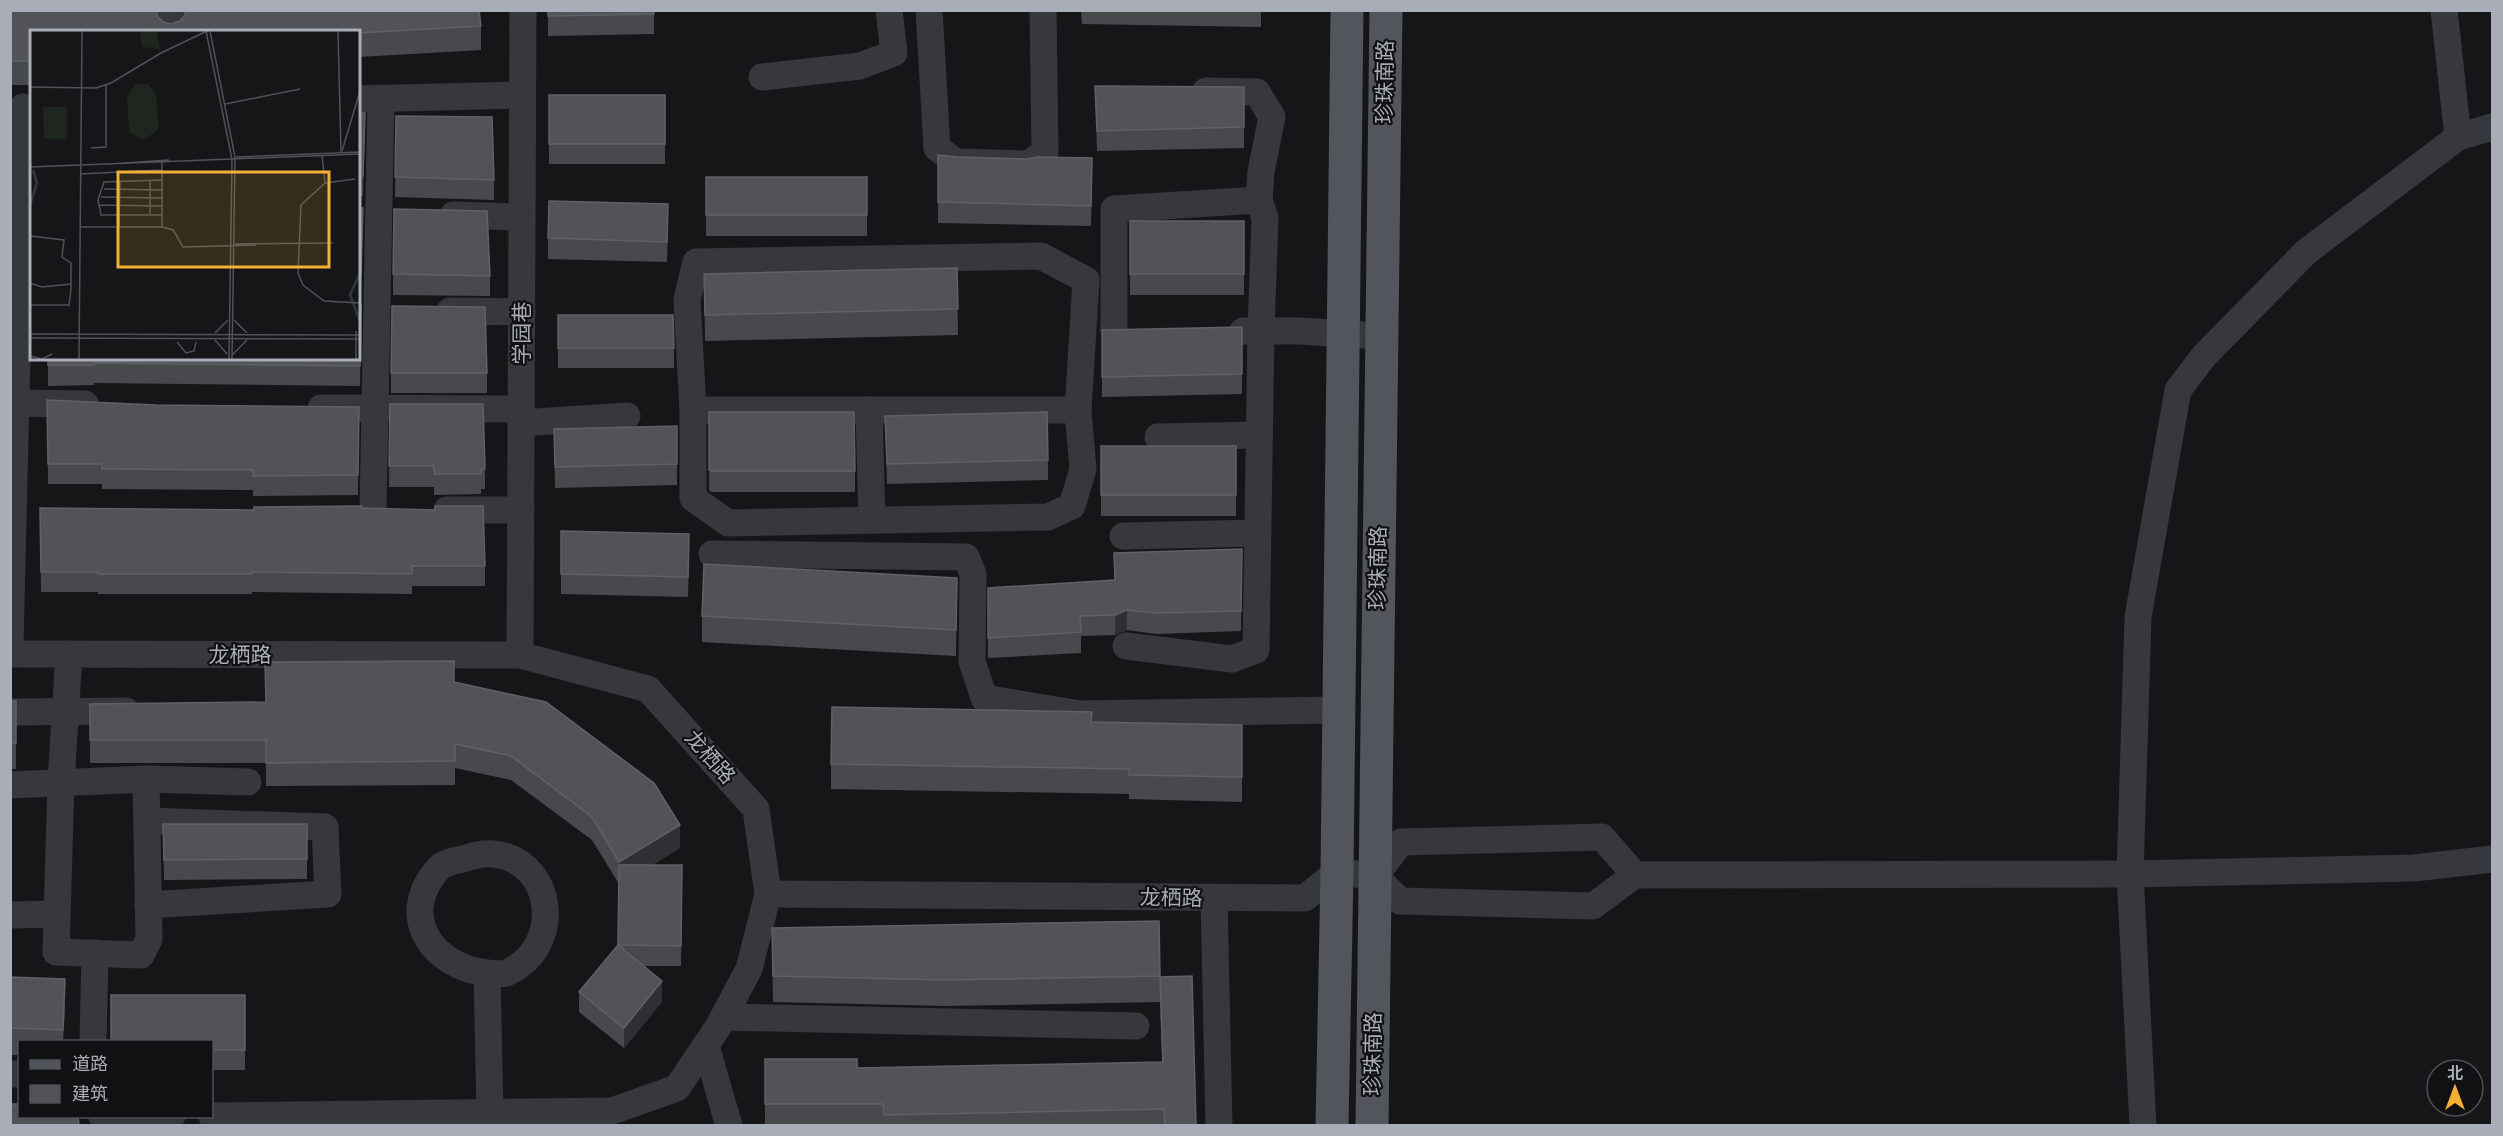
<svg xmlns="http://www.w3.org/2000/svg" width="2503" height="1136" font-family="Mulish,'Noto Sans SC',sans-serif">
  <rect width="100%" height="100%" fill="#161618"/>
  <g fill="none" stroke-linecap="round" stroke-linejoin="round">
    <g stroke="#37383d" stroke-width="27">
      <path d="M170 10 171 32"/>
      <path d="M929 10 937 148 956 162 1028 164 1045 152 1043 10"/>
      <path d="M2444 10 2458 137"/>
      <path d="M762 77 860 66 894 53 889 10"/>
      <path d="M358 99 522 95"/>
      <path d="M453 215 522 217"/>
      <path d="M450 311 522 312"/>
      <path d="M1114 330V209L1259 200 1261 172 1272 117 1257 92 1206 91"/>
      <path d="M1243 331H1299L1382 336"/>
      <path d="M10 403 85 404"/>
      <path d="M321 408 521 409"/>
      <path d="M693 410H1078L1086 280 1041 256 696 262 687 299 693 410V498L728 523 1048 517 1072 506 1083 469 1078 410"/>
      <path d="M869 410 872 520"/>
      <path d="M521 423 627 416"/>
      <path d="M1158 437 1259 435"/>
      <path d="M447 510H521"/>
      <path d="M373 511 381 98"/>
      <path d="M1123 536 1258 533"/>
      <path d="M712 554 966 557 973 574 972 661 984 698 1080 714 1339 710"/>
      <path d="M10 646 23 107"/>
      <path d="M1126 646 1232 659 1256 650 1261 331 1265 218 1259 200"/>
      <path d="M10 654 520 655 648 689 756 809 768 894 749 969 718 1027 677 1088 612 1111 212 1116"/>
      <path d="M69 654 61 782 56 952 141 955 149 939 146 779"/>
      <path d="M520 655 523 10"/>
      <path d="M10 712 126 711"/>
      <path d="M10 785 146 779 248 782"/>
      <path d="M147 821 325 827 328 894 148 905"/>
      <path d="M1375 876 1401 842 1602 837 1635 875 2130 874 2414 868 2492 859"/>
      <path d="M768 894 1305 898 1337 872 1375 876 1400 901 1593 906 1635 875"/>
      <path d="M1214 898 1219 1126"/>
      <path d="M10 915 57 914"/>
      <path d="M487 973C433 967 397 917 437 870 444 861 457 861 466 858 475 855 483 853 493 854 547 859 562 927 525 961 519 966 513 971 506 973 500 975 493 973 487 973L490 1113"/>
      <path d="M724 1017 1136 1026"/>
      <path d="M93 1042 95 953"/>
      <path d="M706 1046 729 1126"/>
      <path d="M10 1074H20"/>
      <path d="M102 1117 172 1116"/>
      <path d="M2143 1126 2130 874 2138 617 2178 390 2204 356 2306 252 2458 137 2492 127"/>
    </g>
    <g stroke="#53555c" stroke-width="33">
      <path d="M1332 1126 1337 872 1347 10"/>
      <path d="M1372 1126 1386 10"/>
    </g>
  </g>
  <g fill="#47494d">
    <path d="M10 10 157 16 163 22 171 24 481 26V50L358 57V32H32V85H10Z"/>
    <path d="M548 10H654V34L548 36Z"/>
    <path d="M1081 10H1261V27L1082 24Z"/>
    <path d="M1095 86 1244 87V148L1097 151Z"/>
    <rect x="549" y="95" width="116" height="69"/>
    <path d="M358 113H365L363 196 358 197Z"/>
    <path d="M396 116 494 180V200L395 197Z"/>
    <path d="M938 155 1092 178 1091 226 938 223Z"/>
    <rect x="706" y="177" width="161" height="59"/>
    <rect x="1130" y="221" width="114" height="74"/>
    <path d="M668 224 667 262 548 259V238Z"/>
    <path d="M957 268 958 335 705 341 704 274Z"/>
    <path d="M393 274 490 276V296L393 295Z"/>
    <path d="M361 305 360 386 94 383V385L48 386V358Z"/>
    <path d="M558 315 674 348V368H558Z"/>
    <path d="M1242 327V394L1102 397V330Z"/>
    <rect x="391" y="373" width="96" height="20"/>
    <path d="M47 400 156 405 359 407 358 495 253 496V490L102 489V484H48Z"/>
    <path d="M390 404 485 469V489H481V494L434 495V487H389Z"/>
    <path d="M709 412 855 471V492H711L709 490Z"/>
    <path d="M885 416 1048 460V480L887 484Z"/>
    <path d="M677 426V485L555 488 554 429Z"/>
    <rect x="1101" y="446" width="135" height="70"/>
    <path d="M40 508 254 510 362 508 485 566V586H412V594L252 592V594H98V592H41Z"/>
    <path d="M561 531 689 554 688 597 561 594Z"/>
    <path d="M1242 549 1241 631 1156 634 1127 630 1115 635 1081 636V653L988 658V588L1114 580V553Z"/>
    <path d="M957 578 956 656 702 642V616Z"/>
    <path d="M454 682 680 848 652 865 682 886 681 966H643L662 1002 624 1048 579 1012V992L618 945 619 884 592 840 511 780 455 768V785L266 786V763H90V704L265 702Z"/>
    <rect x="10" y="701" width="6" height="68"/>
    <path d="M1092 722 1242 725V802L1129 799V794L831 789V764Z"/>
    <path d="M163 824H307V879L164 880Z"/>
    <path d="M1159 921 1160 977 1196 1125H765V1059L857 1068 1162 1062 1160 1002 945 1006 773 1002 772 928Z"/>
    <path d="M10 977 65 1006 63 1041H20V1055H10Z"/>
    <path d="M245 995V1070H212V1041Z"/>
  </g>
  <g fill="#2f3033">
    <path d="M363 228 361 294 358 295V275Z"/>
    <path d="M1127 610V630L1115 635V615Z"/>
    <path d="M680 825V848L619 885V862Z"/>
    <path d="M65 979V1006L63 1041V1030Z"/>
    <path d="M662 981V1002L624 1048V1028Z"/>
  </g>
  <g fill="#525359" stroke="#5f6168" stroke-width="1.5">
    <path d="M10 10H157V16L163 22 171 24 180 21 185 15V10H479L481 26 358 33V32H32V61H10Z"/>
    <path d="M548 10H654V14L548 16Z"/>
    <path d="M1095 86 1244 87V127L1097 131Z"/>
    <rect x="549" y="95" width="116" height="49"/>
    <path d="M358 113H365L363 176 358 177Z"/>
    <path d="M396 116 492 117 494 180 395 177Z"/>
    <path d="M938 155 956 157 1028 159 1037 157 1092 158 1091 206 938 202Z"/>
    <rect x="706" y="177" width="161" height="38"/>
    <path d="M549 201 668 204 667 242 548 238Z"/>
    <path d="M358 207 363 208 361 274 358 275Z"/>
    <path d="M394 209 487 211 490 276 393 274Z"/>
    <rect x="1130" y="221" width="114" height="53"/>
    <path d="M957 268 958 309 705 315 704 274Z"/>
    <path d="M358 305H361L360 366 94 363V365H48V358H358Z"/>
    <path d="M392 306 485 307 487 373H391Z"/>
    <path d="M558 315H673L674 348H558Z"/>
    <path d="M1242 327V374L1102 377V330Z"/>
    <path d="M47 400 156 405 359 407 358 475 253 476V470L102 469V464H48Z"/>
    <path d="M390 404H483L485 469H481V474H434V466H389Z"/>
    <path d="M709 412H854L855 471H711L709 470Z"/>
    <path d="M1047 412 1048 460 887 464 885 416Z"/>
    <path d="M677 426V464L555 467 554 429Z"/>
    <rect x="1101" y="446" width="135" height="49"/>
    <path d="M362 506V508L435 510V506H483L485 566H412V574L252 572V574H98V572H41L40 508 254 510V507Z"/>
    <path d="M561 531 689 534 688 577 561 574Z"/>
    <path d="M1242 549 1241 611 1156 613 1127 610 1115 615 1080 616 1081 632 988 638V588L1115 580 1114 553Z"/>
    <path d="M704 564 957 578 956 630 702 616Z"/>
    <path d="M454 661V682L546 702 654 783 680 825 619 862 592 817 511 756 455 744V761L266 763V740H90V704L266 702 265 662Z"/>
    <rect x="10" y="701" width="6" height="42"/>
    <path d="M832 707 1092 712 1091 722 1242 725V777L1129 775V769L831 764Z"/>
    <path d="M163 824H307V859L164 860Z"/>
    <path d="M619 865H682L681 946 618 945Z"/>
    <path d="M1159 921 1160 976 945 980 773 976 772 928Z"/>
    <path d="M618 945 662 981 624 1028 579 992Z"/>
    <path d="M1192 976 1196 1125H1165L1164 1109 884 1115 883 1104H765V1059H857V1068L1163 1062 1160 977Z"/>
    <path d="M10 977 65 979 63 1030 10 1028Z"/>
    <path d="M111 995H245V1050H212V1041H111Z"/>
    <path d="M10 1104H20V1116H78L79 1125H10Z"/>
  </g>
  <g text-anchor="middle" stroke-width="4.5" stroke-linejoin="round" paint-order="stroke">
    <g font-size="21" fill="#a8adb8" stroke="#111113">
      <text transform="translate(1385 82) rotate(-89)" y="7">珍珠南路</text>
      <text transform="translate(522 333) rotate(-90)" y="7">学园巷</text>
      <text transform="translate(1378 568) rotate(-89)" y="7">珍珠南路</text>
      <text x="240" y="662">龙栖路</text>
      <text transform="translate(710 757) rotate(48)" y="7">龙栖路</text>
      <text transform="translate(1171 898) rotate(1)" y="7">龙栖路</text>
      <text transform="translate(1373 1054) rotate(-89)" y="7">珍珠南路</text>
    </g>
  </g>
  <g transform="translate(30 30)">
    <rect width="330" height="330" fill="#161618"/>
    <path d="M110 1H127L130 19 112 17ZM105 54H118L126 64 129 99 114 110 99 102 97 67ZM13 77H37V109H14Z" fill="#1e261f"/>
    <path fill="none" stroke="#2c353c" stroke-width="3" d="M0 175 7 153 3 140M330 243 320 265 330 291"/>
    <path fill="none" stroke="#505258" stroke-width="1.5" d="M176 1 202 129 199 329M180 1 205 127 202 329M308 1 311 122M0 57 66 58 81 53 131 23 177 1M195 74 270 59M61 118 76 117V54M312 121 330 61M292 125 295 153M206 127 330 122M80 134 139 130M0 137 330 124M50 144 132 140M325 149 295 153 271 175 268 243 273 255 294 271 330 273M74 159 132 160M71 167 132 168M69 175 131 176M120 184V150M132 185H71L68 170 74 152 132 150M51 197H132L143 200 153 217 226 215M89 197 90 151M132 197V130M0 206 34 210 32 227 41 233V259L39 275H0M205 214 303 213M0 253 12 257 41 254M204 290 217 303M185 303 198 290M0 304 330 305M0 308 330 309M185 310 197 324M147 312 156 323 164 321 166 312M202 325 217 310M0 326 12 329 22 324M49 329 52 1M326 329V301"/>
    <path fill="#f2b134" fill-opacity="0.15" stroke="#f2b134" stroke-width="3" d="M88 142H299V237H88Z"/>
    <rect width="330" height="330" fill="none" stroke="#a8adb8" stroke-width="3"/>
  </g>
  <rect width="2503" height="1136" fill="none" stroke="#a8adb8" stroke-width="24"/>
  <rect x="18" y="1040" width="195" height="78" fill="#111113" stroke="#4d4f55" stroke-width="1.5"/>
  <rect x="30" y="1060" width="30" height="9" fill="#53555c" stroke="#4d4f55" stroke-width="1.5"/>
  <text x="72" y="1070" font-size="18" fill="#a8adb8">道路</text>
  <rect x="30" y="1085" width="30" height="18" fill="#525359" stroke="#4d4f55" stroke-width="1.5"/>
  <text x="72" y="1100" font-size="18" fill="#a8adb8">建筑</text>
  <g transform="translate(2455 1088)"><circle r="28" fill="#111113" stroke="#4d4f55" stroke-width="1.5"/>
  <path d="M0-4.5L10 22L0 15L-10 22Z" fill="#f2b134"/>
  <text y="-9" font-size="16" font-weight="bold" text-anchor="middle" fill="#a8adb8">北</text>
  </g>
</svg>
